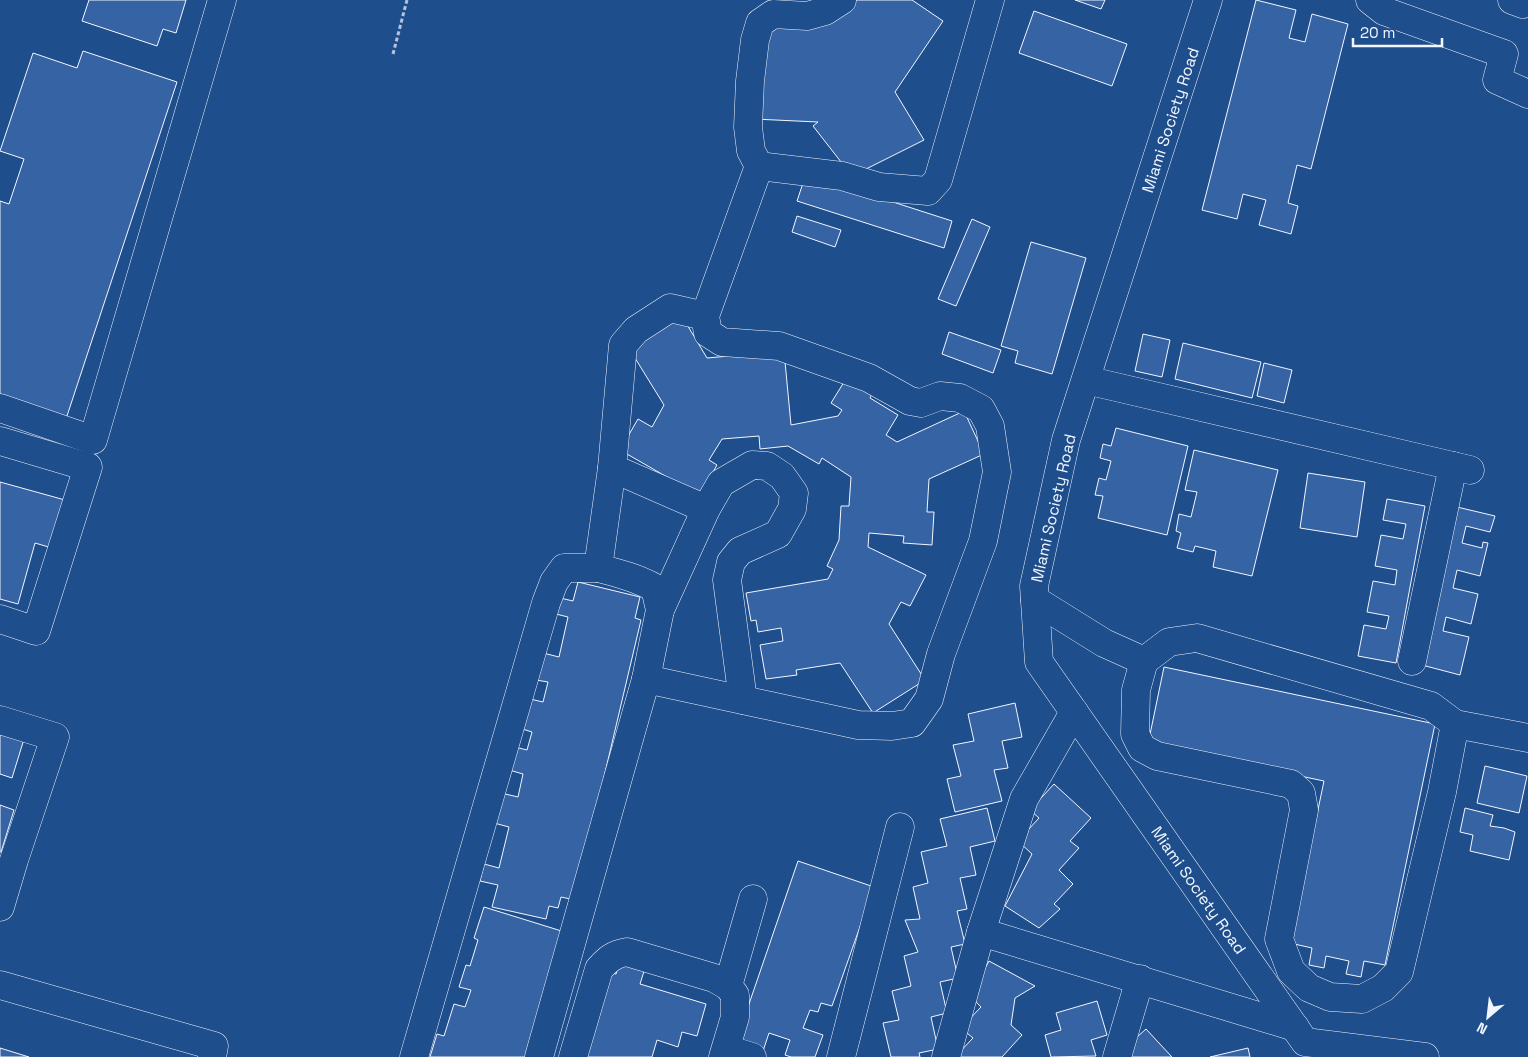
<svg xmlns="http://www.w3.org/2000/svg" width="1528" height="1057" font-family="'Space Grotesk',sans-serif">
  <rect width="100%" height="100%" fill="#1f4e8c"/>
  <g fill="#3563a3" stroke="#f2f6ff">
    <path d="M89 0H186L176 33 163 29 157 46 82 21Z"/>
    <path d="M849 0H912L943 21 895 92 924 140 852 176 813 126 818 122 754 119 762 29Z"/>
    <path d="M1075 0H1105L1101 9Z"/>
    <path d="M1256 0 1296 10 1289 38 1305 42 1312 14 1348 24 1311 169 1297 165 1288 203 1298 206 1291 234 1259 225 1266 200 1243 194 1237 219 1202 210Z"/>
    <path d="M1034 11 1127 44 1112 86 1019 53Z"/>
    <path d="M83 51 177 82 65 422 0 400V201L9 204 24 159 0 151 33 53 77 68Z"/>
    <path d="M806 174 952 221 944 248 797 201Z"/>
    <path d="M797 216 841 230 835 247 792 232Z"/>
    <path d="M972 219 990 227 956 306 938 299Z"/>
    <path d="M1031 242 1086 258 1052 374 1015 363 1018 351 1001 346Z"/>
    <path d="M680 313 707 358 784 351 791 425 838 416 842 410 831 403 849 374 874 390 870 398 898 415 886 435 897 442 964 411 984 454 929 479 927 512H934L932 545 903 543 904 536 869 533 868 547 926 575 910 606 901 602 889 624 925 680 873 713 840 663 796 670 797 675 766 679 760 645 783 641 781 628 758 632 756 620 751 621 746 593 828 579 833 569 827 566 839 540 841 506H849L851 477 822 458 819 464 788 446 760 449 759 436 722 439 709 460 717 465 700 496 620 450 638 419 652 427 664 405 627 345Z"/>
    <path d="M949 332 1001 350 993 373 942 354Z"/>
    <path d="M1143 334 1170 340 1162 377 1135 371Z"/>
    <path d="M1183 343 1261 362 1252 398 1175 379Z"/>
    <path d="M1264 363 1292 370 1284 403 1257 396Z"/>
    <path d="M1116 428 1188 446 1167 535 1098 518 1103 496 1095 495 1099 478 1106 480 1111 461 1100 458 1103 444 1111 446Z"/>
    <path d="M1194 450 1278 470 1252 576 1213 567 1216 551 1195 546 1193 552 1177 548 1181 533 1176 531 1179 514 1191 517 1197 492 1185 490Z"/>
    <path d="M1308 473 1365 482 1357 537 1300 528Z"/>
    <path d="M0 482 65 500 52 548 35 543 18 604 0 599Z"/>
    <path d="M1387 499 1425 506 1396 663 1358 656 1364 625 1386 629 1389 616 1367 612 1373 581 1395 585 1397 570 1375 566 1381 535 1403 539 1406 524 1383 520Z"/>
    <path d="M1457 507 1495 516 1490 532 1466 526 1462 543 1482 548 1483 542 1488 543 1480 576 1457 570 1453 588 1478 594 1471 624 1446 617 1443 631 1469 637 1460 675 1418 664Z"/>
    <path d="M578 582 640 597 635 618 641 620 575 900 561 897 558 908 549 906 546 919 492 907 498 885 480 881 484 864 499 868 509 827 494 823 501 793 518 797 523 774 509 770 515 747 527 750 532 732 519 728 526 698 543 702 548 682 536 680 543 653 559 657 568 617 552 613 556 597 573 601Z"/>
    <path d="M1164 667 1435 724 1385 965 1364 961 1361 977 1346 974 1349 961 1326 956 1324 968 1309 965 1312 948 1290 943 1324 781 1148 744Z"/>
    <path d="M1015 703 1022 737 1002 741 1008 768 994 770 1002 801 955 812 947 779 961 776 953 745 974 741 968 714Z"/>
    <path d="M0 731 24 739 12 778 0 774Z"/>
    <path d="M1485 766 1527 776 1519 813 1477 803Z"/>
    <path d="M1054 784 1091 818 1070 841 1079 848 1059 870 1073 884 1054 904 1060 909 1039 928 1005 906 1032 854 1018 841 1039 818 1030 810Z"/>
    <path d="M0 805 14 810 1 852H0Z"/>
    <path d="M987 808 995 841 970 847 976 875 960 878 967 909 957 911 965 944 951 947 958 978 940 982 947 1013 931 1017 938 1049 919 1053 920 1057H891L883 1023 899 1020 892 991 911 986 904 956 918 952 905 920 920 919 913 887 928 883 921 852 947 846 940 819Z"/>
    <path d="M1465 808 1493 815 1490 826 1504 828 1515 832 1509 860 1470 851 1473 835 1460 832Z"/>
    <path d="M798 861 874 887 832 1006 821 1003 818 1012 810 1010 803 1028 823 1035 815 1057H791L785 1055 790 1040 769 1033 763 1051 736 1042Z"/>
    <path d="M484 907 568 933 529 1057H430L437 1034 444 1036 454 1004 465 1007 471 990 459 987 466 965 470 966 478 940 474 938Z"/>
    <path d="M620 961 645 968 640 984 706 1004 697 1036 682 1032 678 1047 657 1040 652 1057H582L606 971 616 974Z"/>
    <path d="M989 961 1035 986 1015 998 1011 1025 1022 1035 1002 1057H955L973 1038 961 1028 981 1007 970 996Z"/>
    <path d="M1097 1001 1107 1035 1091 1040 1096 1056 1051 1057 1045 1035 1061 1030 1056 1013Z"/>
    <path d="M1146 1029 1172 1057H1123L1119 1053Z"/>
    <path d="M0 1048 29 1057H0Z"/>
    <path d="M1248 1048 1250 1057H1210Z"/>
  </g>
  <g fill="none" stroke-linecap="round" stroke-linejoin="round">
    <defs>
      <g id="minor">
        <path d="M842 0 825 11 807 16 773 14 760 23 755 40 750 81 748 127 751 151 759 166 842 176 879 187 928 191 938 180 990 0"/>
        <path d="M1208 0 1066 440 1034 586 1039 662 1305 1042 1425 1057"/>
        <path d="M1370 0 1384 11 1504 54 1497 80 1528 94"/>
        <path d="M1512 0 1523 4 1526 0"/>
        <path d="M1086 380 1470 470"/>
        <path d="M0 408 93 440 222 0"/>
        <path d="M0 441 88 467 36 631 0 619"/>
        <path d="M612 468 706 509"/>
        <path d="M1035 600 1104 643 1144 661"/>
        <path d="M660 610 706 509 721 483 752 465 767 466 782 476 794 493 792 509 778 534 740 551 731 562 727 580 743 700"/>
        <path d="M1412 661 1453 466"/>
        <path d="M646 679 858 725 892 726 912 723 929 699 941 654 983 541 997 472 990 426 981 409 960 398 940 396 921 403 910 401 869 378 779 346 722 342 708 333 705 316 759 166"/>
        <path d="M0 720 55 737 14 860 0 907"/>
        <path d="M1455 724 1442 792 1399 972 1383 988 1362 999 1330 997 1309 988 1291 971 1279 939 1304 810 1301 793 1291 784 1157 756 1142 748 1135 734 1136 690 1144 661 1169 642 1197 638 1431 706 1455 724 1528 738"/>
        <path d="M981 932 1295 1027"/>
        <path d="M0 985 214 1046 212 1057"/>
        <path d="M728 986 753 899"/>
        <path d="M726 1049 752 1057"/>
        <path d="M414 1057 546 603 554 582 564 568H598"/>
        <path d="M539 1057 646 679 660 610 655 588C637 578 618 573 598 568L612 468 623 345 636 330 670 308 705 316"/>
        <path d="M573 1057 599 969C608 959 614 954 627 952L714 978 728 986 735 995V1017L723 1057"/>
        <path d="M841 1057 900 827"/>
        <path d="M946 1057 981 932 1024 799 1074 712"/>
        <path d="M1117 1057 1140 979"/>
      </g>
    </defs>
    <use href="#minor" stroke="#f2f6ff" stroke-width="29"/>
    <path stroke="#b3c4dc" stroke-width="3" stroke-dasharray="4 2.5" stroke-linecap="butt" d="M393 54 407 0"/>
    <use href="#minor" stroke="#1f4e8c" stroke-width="28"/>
  </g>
  <g text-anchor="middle" stroke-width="4" stroke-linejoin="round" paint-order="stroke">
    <g font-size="16" fill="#f2f6ff" stroke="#1f4e8c">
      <text transform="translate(1170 120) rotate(-72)" y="6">Miami Society Road</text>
      <text transform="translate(1053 508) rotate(-77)" y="6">Miami Society Road</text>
      <text transform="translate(1199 890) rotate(55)" y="6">Miami Society Road</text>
    </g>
  </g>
  <g transform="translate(1488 1017) rotate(208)" stroke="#1f4e8c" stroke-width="4" paint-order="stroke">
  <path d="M0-4L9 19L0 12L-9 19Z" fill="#f2f6ff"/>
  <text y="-8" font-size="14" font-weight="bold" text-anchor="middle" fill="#f2f6ff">N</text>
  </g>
  <path d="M1353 38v8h89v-8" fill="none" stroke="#f2f6ff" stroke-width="2.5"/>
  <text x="1360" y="38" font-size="15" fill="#f2f6ff" stroke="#1f4e8c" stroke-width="4" paint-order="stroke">20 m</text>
</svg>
